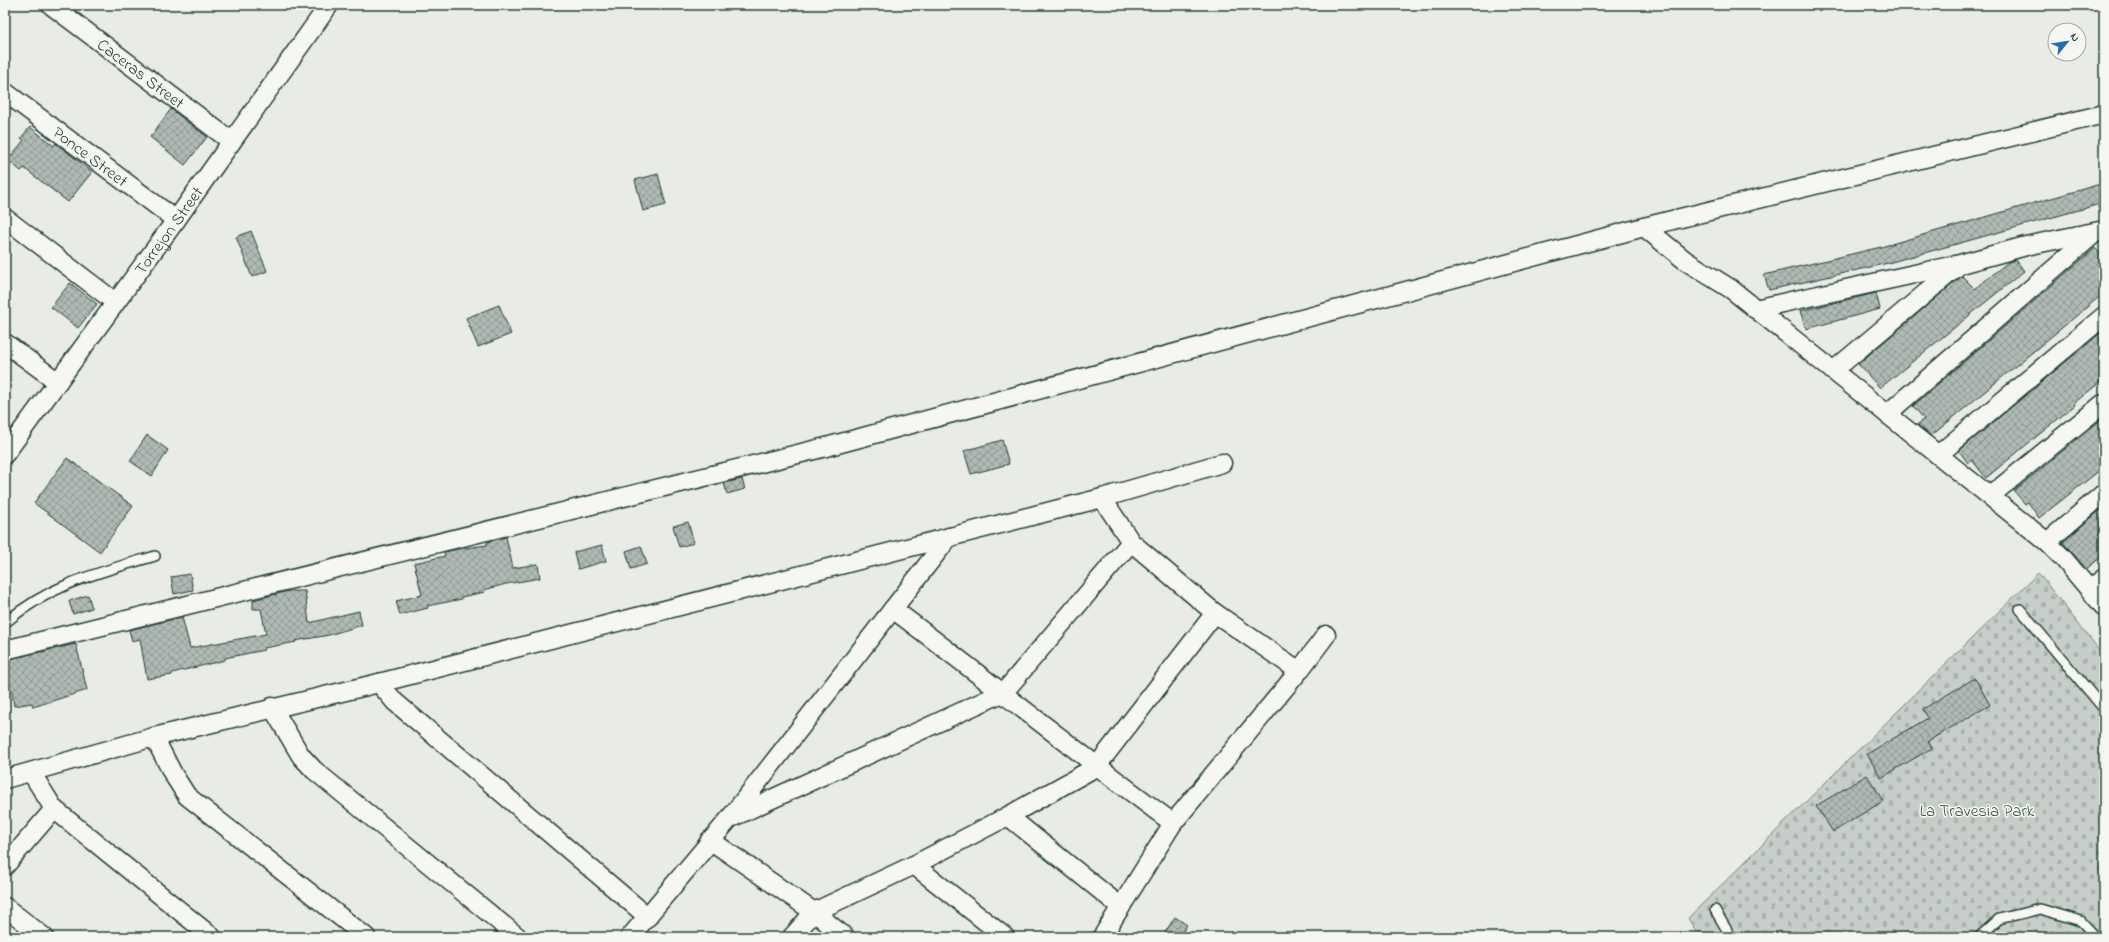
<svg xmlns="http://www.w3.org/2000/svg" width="2109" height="942" font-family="'Indie Flower',sans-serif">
  <defs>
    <pattern id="cemetery-stones" width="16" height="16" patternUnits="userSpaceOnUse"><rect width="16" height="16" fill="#c7cec9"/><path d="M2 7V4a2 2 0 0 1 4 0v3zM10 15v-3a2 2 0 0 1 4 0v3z" fill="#aab2ad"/></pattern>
    <pattern id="building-cross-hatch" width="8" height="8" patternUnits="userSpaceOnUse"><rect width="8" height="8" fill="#b0bab5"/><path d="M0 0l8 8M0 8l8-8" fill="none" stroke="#8f9894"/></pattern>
  </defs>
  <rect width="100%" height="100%" fill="#e9ebe7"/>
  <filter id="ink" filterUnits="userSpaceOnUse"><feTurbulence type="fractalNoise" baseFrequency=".025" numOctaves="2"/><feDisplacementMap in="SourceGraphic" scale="8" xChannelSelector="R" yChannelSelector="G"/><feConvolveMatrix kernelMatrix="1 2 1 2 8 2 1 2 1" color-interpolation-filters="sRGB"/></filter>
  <g filter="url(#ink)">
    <path fill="url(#cemetery-stones)" stroke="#73867e" d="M2038 573 2104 656V937H1699L1688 918Z"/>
    <g fill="url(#building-cross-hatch)" stroke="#1f3d34">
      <path d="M171 109 207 137 185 165 150 137Z"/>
      <path d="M30 127 54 146 56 143 92 172 68 202 24 168 21 171 8 160 24 140 21 138Z"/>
      <path d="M658 174 666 205 643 211 635 180Z"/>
      <path d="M2104 183V203L1888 263 1769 290 1764 275 1881 247Z"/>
      <path d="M251 231 267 271 252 277 236 237Z"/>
      <path d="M2095 248 2104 258V293L1931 436 1919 426 1918 424 1924 419 1913 406Z"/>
      <path d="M2016 260 2024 271 1880 388 1858 364 1962 276 1975 289 2008 262Z"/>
      <path d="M70 283 97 304 78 328 51 307Z"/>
      <path d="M1876 293 1880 309 1806 329 1800 311Z"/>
      <path d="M499 305 511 334 478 347 466 318Z"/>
      <path d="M2104 330V379L2074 403 2075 405 1986 478 1972 460 1968 463 1959 451Z"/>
      <path d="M2104 417V467L2039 518 2028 502 2025 504 2014 491Z"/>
      <path d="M147 435 168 450 152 476 130 461Z"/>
      <path d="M1002 440 1009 464 971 474 964 451Z"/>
      <path d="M67 458 133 506 100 552 34 503Z"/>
      <path d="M742 479 745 489 727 494 724 483Z"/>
      <path d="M2104 507V555L2086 569 2063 542Z"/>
      <path d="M688 522 694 543 679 547 673 526Z"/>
      <path d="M506 537 513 568 538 564 540 578 506 584 484 590 485 592 461 597 462 599 427 606 428 608 400 615 396 601 422 595 414 563 445 556 444 552 458 549 487 545V542Z"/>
      <path d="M602 545 606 561 578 569 574 552Z"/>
      <path d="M641 546 647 564 631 569 626 551Z"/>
      <path d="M190 574 193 590 174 594 171 577Z"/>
      <path d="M289 591H305L309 623 359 611 362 625 329 635 295 641 296 642 264 648V650L225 658V660L172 673V675L147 679 140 639 132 641 129 630 182 617 190 648 266 634 261 609H253V600Z"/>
      <path d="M88 595 92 608 73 614 69 601Z"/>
      <path d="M76 644 87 690 33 707 32 703 14 706 11 688 5 691V660Z"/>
      <path d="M1975 678 1990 705 1928 741 1932 748 1881 778 1867 754 1928 718 1923 709Z"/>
      <path d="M1867 775 1883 801 1833 832 1816 806Z"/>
      <path d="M1175 917 1187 925 1179 937H1162Z"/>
    </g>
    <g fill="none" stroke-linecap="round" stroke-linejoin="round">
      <defs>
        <g id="lane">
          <path d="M2020 609 2104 709"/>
          <path d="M5 623C50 584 100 572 155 556"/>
          <path d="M1715 910 1731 937"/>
          <path d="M1979 937 1999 919 2040 909 2081 921 2096 937"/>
        </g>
        <g id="street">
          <path id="s1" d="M51 5 231 141"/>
          <path id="s2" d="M5 92 176 220"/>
          <path d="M5 218 115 302"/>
          <path d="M1644 227 1686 261 1731 289 2047 542 2063 558 2104 607"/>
          <path d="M1755 309 1960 264 2026 246 2104 230"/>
          <path d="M5 343 58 382"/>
          <path d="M1833 371 1958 266"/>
          <path d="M1887 414 2095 233"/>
          <path id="s3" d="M5 454 176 220 329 5"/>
          <path d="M1938 455 2104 316"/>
          <path d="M1990 496 2104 403"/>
          <path d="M1102 498 1131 542 1215 613 1299 671"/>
          <path d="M2047 542 2104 493"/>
          <path d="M2090 589 2104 578"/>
          <path d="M893 609C987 680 1079 754 1173 823"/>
          <path d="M5 650 826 447 1644 227 2104 114"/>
          <path d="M379 683 395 702 648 917"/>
          <path d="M272 707 301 756 314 770 518 937"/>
          <path d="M154 737 173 774 187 796 366 937"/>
          <path d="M31 772 54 809 212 937"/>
          <path d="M5 779 154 737 379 683 1102 498 1222 463"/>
          <path d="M1008 816 1121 907"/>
          <path d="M733 817 1004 692 1131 542"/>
          <path d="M710 840 814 912 845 937"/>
          <path d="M914 865 1005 937"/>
          <path d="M5 866 54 809"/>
          <path d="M5 907 44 937"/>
          <path d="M630 937 730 818 949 537"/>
          <path d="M792 937 814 912 914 865 1008 816 1096 767 1215 613"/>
          <path d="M1102 937 1173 823 1299 671 1326 635"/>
        </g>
      </defs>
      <use href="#lane" stroke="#1f3d34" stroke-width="12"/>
      <use href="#street" stroke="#1f3d34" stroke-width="21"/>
      <use href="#lane" stroke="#f6f6f2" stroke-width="9"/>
      <use href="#street" stroke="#f6f6f2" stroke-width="18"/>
    </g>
  </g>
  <g text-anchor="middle" stroke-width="3" stroke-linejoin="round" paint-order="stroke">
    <g font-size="17" fill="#1f3d34" stroke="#f6f6f2">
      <text dy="6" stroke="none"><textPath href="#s1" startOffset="113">Caceras Street</textPath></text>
      <text dy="6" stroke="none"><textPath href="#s2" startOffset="107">Ponce Street</textPath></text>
      <text dy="6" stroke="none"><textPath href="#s3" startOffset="277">Torrejon Street</textPath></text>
    </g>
    <g font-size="17" fill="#415a52" stroke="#f6f6f2">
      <text x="1977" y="816">La Travesia Park</text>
    </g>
  </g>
  <rect width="2109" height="942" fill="none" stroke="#f6f6f2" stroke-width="20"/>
  <rect x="10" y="10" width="2089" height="922" fill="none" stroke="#1f3d34" stroke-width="1.5" filter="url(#ink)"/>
  <g transform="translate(2067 42) rotate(60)"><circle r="19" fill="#f6f6f2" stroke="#a0aca6"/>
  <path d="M0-3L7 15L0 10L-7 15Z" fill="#1f6fb2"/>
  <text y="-6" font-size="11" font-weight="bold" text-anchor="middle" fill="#1f3d34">N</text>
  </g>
</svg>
